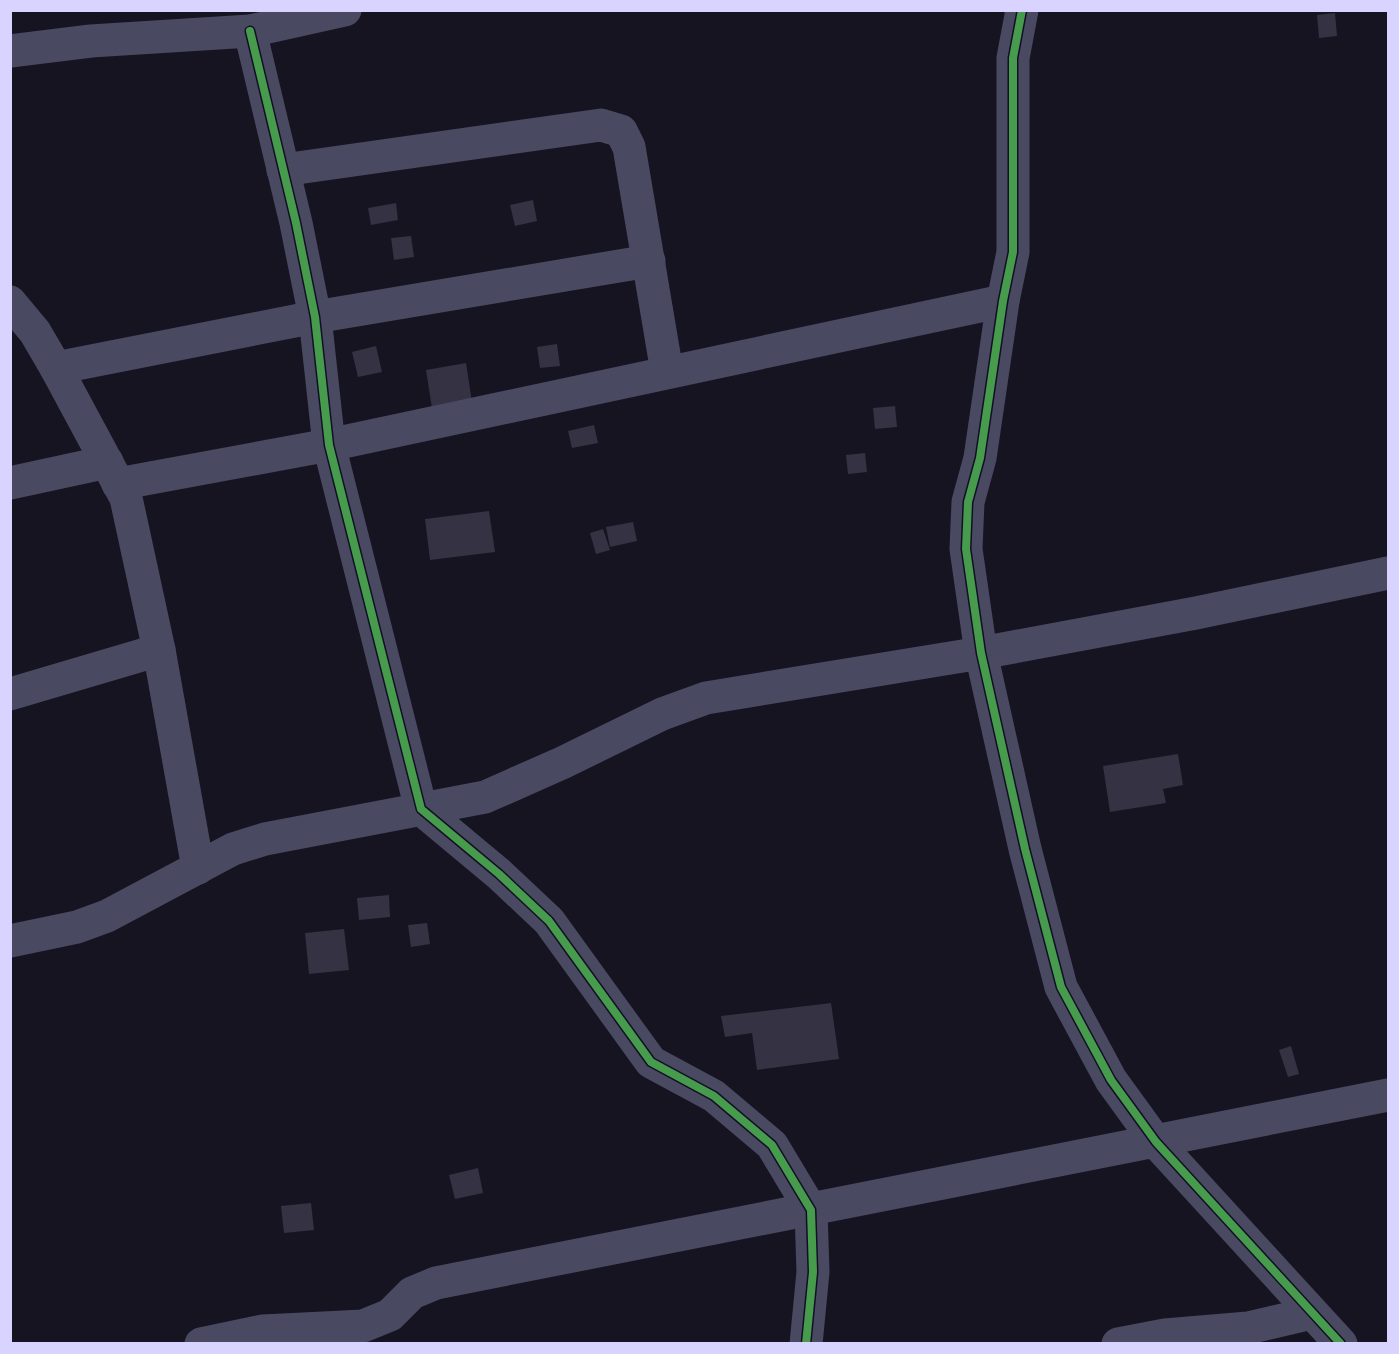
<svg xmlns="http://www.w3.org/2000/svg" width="1399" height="1354" font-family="Roboto,sans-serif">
  <rect width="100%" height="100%" fill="#161421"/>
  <g fill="#343243">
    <path d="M1335 13 1337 36 1319 38 1317 15Z"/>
    <path d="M533 200 537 221 515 226 510 205Z"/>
    <path d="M396 203 398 220 371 225 368 208Z"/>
    <path d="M411 236 414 257 394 260 391 238Z"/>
    <path d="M557 344 560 366 540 368 537 347Z"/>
    <path d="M376 346 382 372 358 377 352 352Z"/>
    <path d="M466 363 472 402 432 408 426 370Z"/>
    <path d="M895 406 897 427 875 429 873 408Z"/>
    <path d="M594 425 598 443 572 448 568 431Z"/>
    <path d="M865 453 867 472 848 474 846 455Z"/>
    <path d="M489 511 495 552 430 560 425 519Z"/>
    <path d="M633 522 637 541 610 547 606 527Z"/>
    <path d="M603 529 610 550 596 554 590 533Z"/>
    <path d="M1178 754 1183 785 1163 789 1166 803 1110 812 1103 766Z"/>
    <path d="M389 895 390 917 359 920 357 898Z"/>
    <path d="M427 923 430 944 411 947 408 925Z"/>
    <path d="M344 929 349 970 309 974 305 933Z"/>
    <path d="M831 1003 839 1059 757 1070 752 1033 725 1037 721 1016Z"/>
    <path d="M1291 1046 1299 1074 1288 1077 1279 1050Z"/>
    <path d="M478 1168 483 1193 455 1199 449 1175Z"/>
    <path d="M311 1203 314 1230 284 1233 281 1206Z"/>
  </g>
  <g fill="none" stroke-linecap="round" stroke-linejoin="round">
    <g stroke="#4a4962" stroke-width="33">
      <path d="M1022 10 1013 58V252L1003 301 980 458 968 502 966 549 981 653 1025 849 1061 987 1111 1080 1156 1142 1341 1344"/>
      <path d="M250 31 296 223 315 317 329 445 421 809 499 874 549 921 651 1062 714 1096 772 1145 811 1210 813 1272 806 1344"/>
      <path d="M10 51 91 41 250 31 345 10"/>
      <path d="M283 170 601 125 621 131 629 147 667 372"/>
      <path d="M10 302 35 332 56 368 126 498 159 650 198 868"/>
      <path d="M56 368 315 317 649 261"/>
      <path d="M10 483 107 462"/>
      <path d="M118 484 329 445 1003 301"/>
      <path d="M10 694 159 650"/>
      <path d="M10 941 77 927 107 916 233 849 265 839 485 797 562 763 662 714 706 698 981 653 1196 613 1388 573"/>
      <path d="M201 1344 263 1331 363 1326 390 1315 412 1293 436 1283 1388 1095"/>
      <path d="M1118 1344 1165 1335 1248 1328 1312 1313"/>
    </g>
    <defs>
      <g id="cycleway">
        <path d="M1022 10 1013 58V252L1003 301 980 458 968 502 966 549 981 653 1025 849 1061 987 1111 1080 1156 1142 1341 1344"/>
        <path d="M250 31 296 223 315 317 329 445 421 809 499 874 549 921 651 1062 714 1096 772 1145 811 1210 813 1272 806 1344"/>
      </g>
    </defs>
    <use href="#cycleway" stroke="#130f26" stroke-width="11"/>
    <use href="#cycleway" stroke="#469c4c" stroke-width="8"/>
  </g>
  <rect width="1399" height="1354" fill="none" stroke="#d9d4ff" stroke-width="24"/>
</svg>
